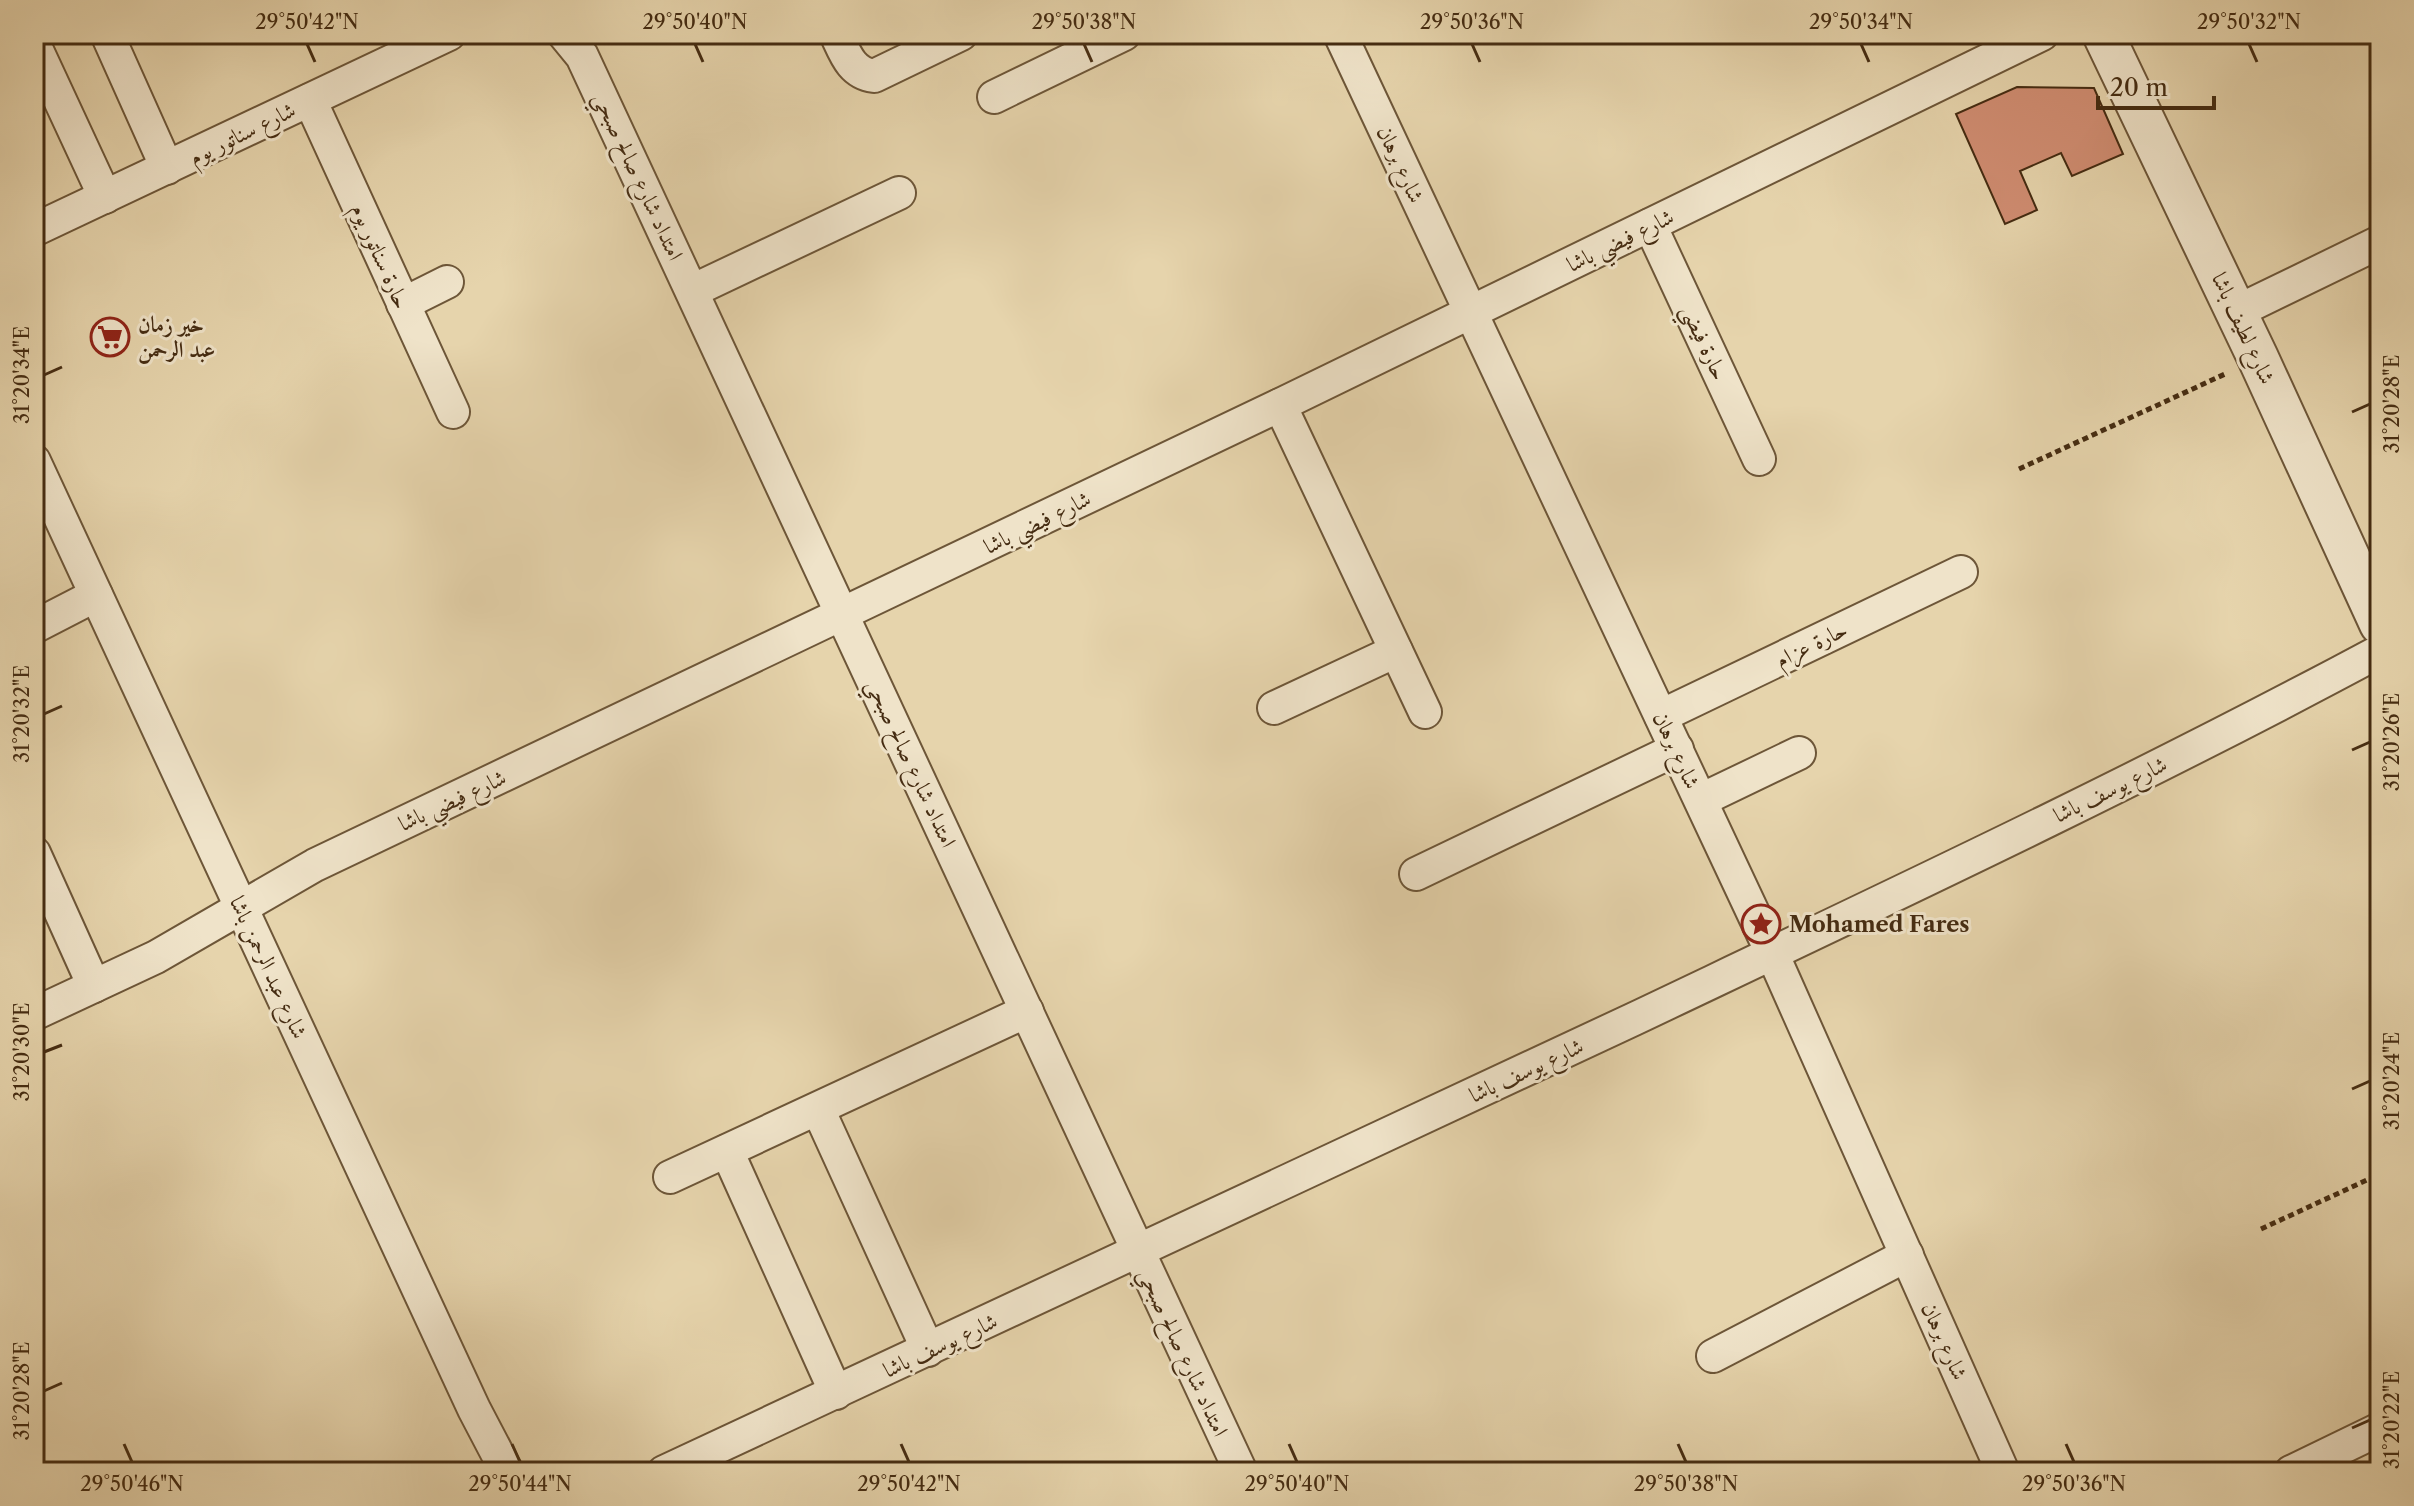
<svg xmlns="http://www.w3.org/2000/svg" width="2414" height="1506" font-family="'Libre Caslon Text',Amiri,serif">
  <rect width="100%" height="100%" fill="#e6d4ac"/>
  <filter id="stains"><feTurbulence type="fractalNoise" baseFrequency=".0025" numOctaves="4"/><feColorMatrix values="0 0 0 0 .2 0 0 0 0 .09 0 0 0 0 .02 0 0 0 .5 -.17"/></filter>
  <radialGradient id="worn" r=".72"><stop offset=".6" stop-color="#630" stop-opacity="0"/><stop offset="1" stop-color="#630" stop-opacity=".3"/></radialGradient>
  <path fill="#d08d72" stroke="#452c12" stroke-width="2" d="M2017 87 2094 88 2123 154 2072 176 2061 153 2020 171 2037 210 2005 224 1956 114Z"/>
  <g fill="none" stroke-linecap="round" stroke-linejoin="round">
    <defs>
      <g id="minor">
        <path d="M107 34 167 168"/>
        <path d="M564 34 582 56 1241 1472"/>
        <path d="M836 34C845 53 851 73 874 76L961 34"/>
        <path d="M1340 34 1772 953 2003 1472"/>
        <path d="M34 44 105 197"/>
        <path d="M994 97 1124 34"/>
        <path d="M310 100 453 412"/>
        <path d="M1650 225 1759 459"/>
        <path d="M34 230 449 34"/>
        <path d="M692 291 899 193"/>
        <path d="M403 304 447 282"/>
        <path d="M2236 312 2380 242"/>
        <path d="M1280 405 1425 712"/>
        <path d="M34 461 474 1409 507 1472"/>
        <path d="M34 627 96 595"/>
        <path d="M1274 708 1396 651"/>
        <path d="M1661 716 1961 572"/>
        <path d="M1701 800 1799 753"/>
        <path d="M34 853 94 986"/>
        <path d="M1416 874 1677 749"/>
        <path d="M34 1014 156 957 315 865 1280 405 2042 34"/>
        <path d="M818 1109 928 1350"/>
        <path d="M727 1151 836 1393"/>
        <path d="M670 1177 1027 1011"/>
        <path d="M1713 1356 1907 1255"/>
        <path d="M664 1472C989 1323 1312 1172 1634 1019 1884 900 2136 782 2380 651"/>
        <path d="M2291 1472 2380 1429"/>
      </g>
      <path id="tertiary" d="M2103 34 2258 358 2380 624"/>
    </defs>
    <use href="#minor" stroke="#6d5638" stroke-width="36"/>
    <use href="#tertiary" stroke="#6d5638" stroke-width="44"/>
    <g stroke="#452c12" stroke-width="5" stroke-dasharray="6 4" stroke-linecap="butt">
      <path d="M2019 469 2225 374"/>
      <path d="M2261 1229 2380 1174"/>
    </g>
    <use href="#minor" stroke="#efe3c9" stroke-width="32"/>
    <use href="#tertiary" stroke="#efe3c9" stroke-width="40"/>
  </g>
  <path fill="none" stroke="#452c12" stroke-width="3" d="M307 44 315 62M695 44 703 62M1084 44 1092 62M1472 44 1480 62M1861 44 1869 62M2249 44 2257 62M44 375 62 367M2352 412 2370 404M44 714 62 706M2352 750 2370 742M44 1052 62 1045M2352 1089 2370 1081M44 1391 62 1383M2352 1428 2370 1420M124 1444 132 1462M512 1444 520 1462M901 1444 909 1462M1289 1444 1297 1462M1678 1444 1686 1462M2066 1444 2074 1462"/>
  <defs>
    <symbol id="supermarket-ring" viewBox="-11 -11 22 22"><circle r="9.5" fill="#efe3c9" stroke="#8f2418" stroke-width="1.5"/><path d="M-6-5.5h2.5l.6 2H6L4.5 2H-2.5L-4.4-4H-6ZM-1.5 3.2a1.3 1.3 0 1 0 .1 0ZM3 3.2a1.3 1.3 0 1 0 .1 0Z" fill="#8f2418"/></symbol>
    <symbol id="sight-ring" viewBox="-11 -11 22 22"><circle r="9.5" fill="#efe3c9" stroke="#8f2418" stroke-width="1.5"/><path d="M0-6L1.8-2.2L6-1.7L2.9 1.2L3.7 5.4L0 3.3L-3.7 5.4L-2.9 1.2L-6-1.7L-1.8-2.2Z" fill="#8f2418"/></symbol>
  </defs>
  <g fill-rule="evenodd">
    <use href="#supermarket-ring" x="88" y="315" width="44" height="44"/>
    <use href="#sight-ring" x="1739" y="902" width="44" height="44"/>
  </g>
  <g text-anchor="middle" stroke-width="6" stroke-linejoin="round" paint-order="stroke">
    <g font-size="22" fill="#452c12" stroke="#efe3c9">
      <text transform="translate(242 133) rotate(-26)" y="8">شارع سناتور يوم</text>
      <text transform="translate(1401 164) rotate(65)" y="8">شارع برهان</text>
      <text transform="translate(639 176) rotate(65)" y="8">امتداد شارع صالح صبحي</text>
      <text transform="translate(1620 240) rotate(-26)" y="8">شارع فيضي باشا</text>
      <text transform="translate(381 256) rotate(66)" y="8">حارة سناتور يوم</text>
      <text transform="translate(2244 328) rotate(65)" y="8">شارع لطيف باشا</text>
      <text transform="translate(1705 342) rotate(65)" y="8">حارة فيضي</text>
      <text transform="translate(1037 522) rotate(-26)" y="8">شارع فيضي باشا</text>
      <text transform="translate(1811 644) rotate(-26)" y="8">حارة عزام</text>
      <text transform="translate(1677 750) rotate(65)" y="8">شارع برهان</text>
      <text transform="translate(912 763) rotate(65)" y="8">امتداد شارع صالح صبحي</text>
      <text transform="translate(2110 789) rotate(-26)" y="8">شارع يوسف باشا</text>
      <text transform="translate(452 800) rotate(-25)" y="8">شارع فيضي باشا</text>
      <text transform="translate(269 967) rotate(65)" y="8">شارع عبد الرحمن باشا</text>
      <text transform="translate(1526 1070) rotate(-25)" y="8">شارع يوسف باشا</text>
      <text transform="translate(1945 1341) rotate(66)" y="8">شارع برهان</text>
      <text transform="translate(940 1345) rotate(-25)" y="8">شارع يوسف باشا</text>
      <text transform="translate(1184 1352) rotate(65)" y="8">امتداد شارع صالح صبحي</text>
    </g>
    <g font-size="22" font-weight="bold" fill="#452c12" stroke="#efe3c9" text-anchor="start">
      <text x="138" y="332">خير زمان<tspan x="138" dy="25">عبد الرحمن</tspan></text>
      <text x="1789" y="932">Mohamed Fares</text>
    </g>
  </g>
  <rect width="2414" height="1506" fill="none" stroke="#e6d4ac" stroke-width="88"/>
  <path d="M2098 96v12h116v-12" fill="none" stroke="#452c12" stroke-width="4"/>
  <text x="2110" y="96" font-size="24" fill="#452c12" stroke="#efe3c9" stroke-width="6" paint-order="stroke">20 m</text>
  <rect x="44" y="44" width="2326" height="1418" fill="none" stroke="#452c12" stroke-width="3"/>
  <g font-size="20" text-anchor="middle" fill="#452c12">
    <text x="307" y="29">29°50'42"N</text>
    <text x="695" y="29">29°50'40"N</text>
    <text x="1084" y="29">29°50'38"N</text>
    <text x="1472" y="29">29°50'36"N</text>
    <text x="1861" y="29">29°50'34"N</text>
    <text x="2249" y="29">29°50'32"N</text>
    <text transform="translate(22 375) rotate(-90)" y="7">31°20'34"E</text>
    <text transform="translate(2392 404) rotate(-90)" y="7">31°20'28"E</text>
    <text transform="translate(22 714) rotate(-90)" y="7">31°20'32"E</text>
    <text transform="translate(2392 742) rotate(-90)" y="7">31°20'26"E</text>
    <text transform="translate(22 1052) rotate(-90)" y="7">31°20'30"E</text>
    <text transform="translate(2392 1081) rotate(-90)" y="7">31°20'24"E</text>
    <text transform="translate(22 1391) rotate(-90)" y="7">31°20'28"E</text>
    <text transform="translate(2392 1420) rotate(-90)" y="7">31°20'22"E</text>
    <text x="132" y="1491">29°50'46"N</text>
    <text x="520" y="1491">29°50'44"N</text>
    <text x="909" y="1491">29°50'42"N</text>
    <text x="1297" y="1491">29°50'40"N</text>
    <text x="1686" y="1491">29°50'38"N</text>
    <text x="2074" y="1491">29°50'36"N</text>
  </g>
  <rect width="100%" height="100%" filter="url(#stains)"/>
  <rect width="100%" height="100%" fill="url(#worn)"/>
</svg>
